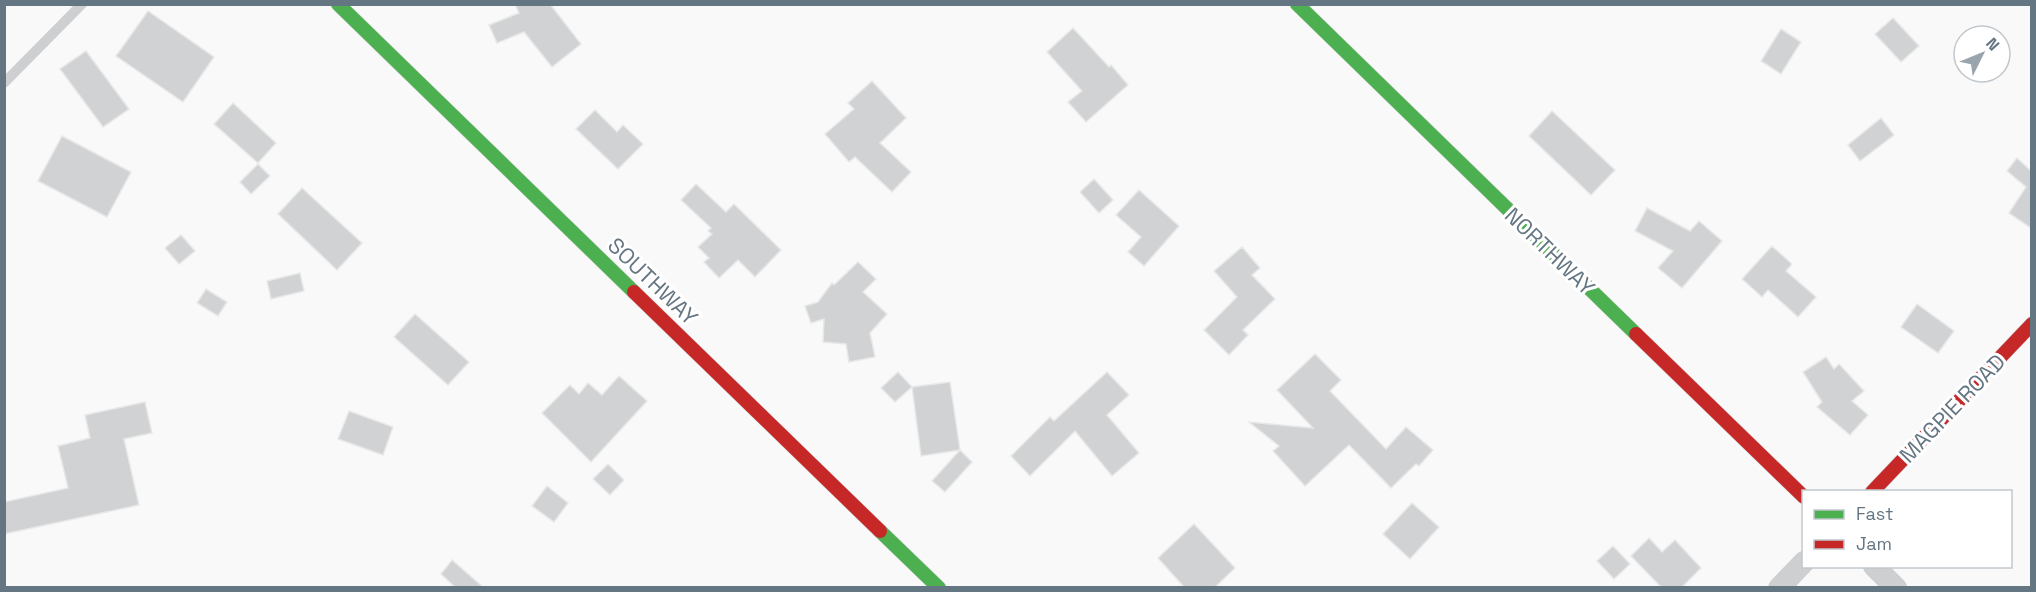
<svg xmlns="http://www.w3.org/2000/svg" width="2036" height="592" font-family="'Space Grotesk',sans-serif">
  <rect width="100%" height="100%" fill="#f9f9f9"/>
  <g fill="#d0d2d3" stroke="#e8e8e8" stroke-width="1.5">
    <path d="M515 4H550L581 44 552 67 524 32 497 43 489 25 519 13Z"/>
    <path d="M148 11 214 57 183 102 116 56Z"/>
    <path d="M1893 18 1919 46 1901 62 1875 34Z"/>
    <path d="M1073 28 1109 67 1111 65 1128 85 1086 122 1068 102 1082 91 1047 52Z"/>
    <path d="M1781 29 1801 42 1781 74 1761 61Z"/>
    <path d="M86 51 129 109 103 127 60 69Z"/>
    <path d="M872 81 906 118 880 143 911 172 892 192 855 157 849 162 825 134 854 109 848 103Z"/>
    <path d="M233 103 276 143 258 163 214 124Z"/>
    <path d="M595 110 617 132 623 125 643 144 618 169 576 129Z"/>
    <path d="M1552 111 1615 170 1591 195 1529 136Z"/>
    <path d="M1881 118 1894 135 1860 161 1848 145Z"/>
    <path d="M62 136 131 172 107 217 38 181Z"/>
    <path d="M2017 158 2031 171V228L2009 213 2026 187 2007 171Z"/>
    <path d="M258 164 270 176 251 194 240 182Z"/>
    <path d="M1094 179 1113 200 1099 213 1080 192Z"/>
    <path d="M696 184 726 212 734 204 781 250 755 277 738 260 719 278 704 262 709 258 698 247 712 234 708 231 711 228 681 200Z"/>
    <path d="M302 188 362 243 337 270 278 214Z"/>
    <path d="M1139 190 1179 226 1144 266 1128 252 1141 237 1116 215Z"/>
    <path d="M1647 208 1690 231 1699 221 1722 241 1682 288 1658 268 1673 251 1635 231Z"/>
    <path d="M181 235 195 251 179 264 165 248Z"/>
    <path d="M1772 246 1792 264 1786 271 1816 297 1798 317 1768 290 1762 297 1742 279Z"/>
    <path d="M1242 247 1260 268 1252 275 1275 299 1243 330 1248 335 1229 355 1204 330 1237 297 1214 271Z"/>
    <path d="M858 262 876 279 863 292 887 314 870 333 875 357 849 362 846 344 823 342 824 319 811 323 805 306 818 302 832 283 834 285Z"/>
    <path d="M300 273 304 291 271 299 267 281Z"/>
    <path d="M206 289 227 302 218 316 197 303Z"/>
    <path d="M1917 304 1954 331 1938 353 1901 327Z"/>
    <path d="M415 314 469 362 448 385 394 337Z"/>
    <path d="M1315 354 1341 380 1330 391 1386 449 1406 427 1433 450 1419 466 1416 464 1391 488 1349 445 1305 486 1273 451 1279 446 1249 422 1313 428 1277 390Z"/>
    <path d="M1826 357 1834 369 1839 364 1864 391 1852 401 1868 415 1850 435 1817 407 1822 402 1803 372Z"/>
    <path d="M898 372 912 387 895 402 881 388Z"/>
    <path d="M1107 372 1129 395 1107 415 1139 453 1112 476 1075 431 1030 476 1011 456 1050 417 1054 421Z"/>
    <path d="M619 376 647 401 591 462 542 413 570 385 579 394 588 383 602 395Z"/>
    <path d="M950 382 960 450 921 456 912 387Z"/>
    <path d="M145 402 152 433 124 439 139 505 4 534V502L68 488 58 446 90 438 85 415Z"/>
    <path d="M349 411 393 427 383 455 338 439Z"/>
    <path d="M960 450 972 462 945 492 932 481Z"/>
    <path d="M608 464 624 480 610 495 593 479Z"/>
    <path d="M547 486 568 503 554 522 532 506Z"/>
    <path d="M1412 503 1439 527 1410 559 1383 534Z"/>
    <path d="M1194 524 1235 568 1214 588H1185L1158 558Z"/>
    <path d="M1649 538 1662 552 1675 540 1701 568 1681 588H1662L1631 556Z"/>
    <path d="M1613 546 1630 564 1614 579 1597 561Z"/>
    <path d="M452 560 484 588H456L441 574Z"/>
  </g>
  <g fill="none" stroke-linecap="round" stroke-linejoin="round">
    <defs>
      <g id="fast">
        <path d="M338 4 634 292"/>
        <path d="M1297 4 1636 334"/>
        <path d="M880 531 939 588"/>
      </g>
      <g id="jam">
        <path d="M634 292 880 531"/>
        <path d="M1636 334 1804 497"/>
        <path d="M1872 492 2032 324"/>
      </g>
    </defs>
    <use href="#fast" stroke="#d5d6d7" stroke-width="15"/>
    <use href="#jam" stroke="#d5d6d7" stroke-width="15"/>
    <path stroke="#cecfd0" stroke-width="10" d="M4 83 82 4"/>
    <g stroke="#cecfd0" stroke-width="22">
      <path d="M1874 566 1896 588"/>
      <path d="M1779 588 1804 562"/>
    </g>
    <use href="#fast" stroke="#4caf50" stroke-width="14"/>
    <use href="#jam" stroke="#c62828" stroke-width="14"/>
  </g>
  <g text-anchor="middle" stroke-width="6" stroke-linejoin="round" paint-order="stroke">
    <g font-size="22" fill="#657683" stroke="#fff">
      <text transform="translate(1550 251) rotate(44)" y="8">NORTHWAY</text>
      <text transform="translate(653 281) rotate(44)" y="8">SOUTHWAY</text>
      <text transform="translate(1952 408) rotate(-46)" y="8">MAGPIE ROAD</text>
    </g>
  </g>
  <rect width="2036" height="592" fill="none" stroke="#657683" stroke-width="12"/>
  <rect x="1802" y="490" width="210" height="78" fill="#ffffff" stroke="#c1c8cd" stroke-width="1.5"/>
  <rect x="1814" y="510" width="30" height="9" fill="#4caf50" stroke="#c1c8cd" stroke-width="1.5"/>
  <text x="1856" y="520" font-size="18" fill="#657683">Fast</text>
  <rect x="1814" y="540" width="30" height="9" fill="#c62828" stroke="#c1c8cd" stroke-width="1.5"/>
  <text x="1856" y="550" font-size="18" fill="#657683">Jam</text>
  <g transform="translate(1982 54) rotate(47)"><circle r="28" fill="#ffffff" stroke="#c1c8cd" stroke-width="1.5"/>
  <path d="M0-4.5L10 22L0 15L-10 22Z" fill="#99a4ac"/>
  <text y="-9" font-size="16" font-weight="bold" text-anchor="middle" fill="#657683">N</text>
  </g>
</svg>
